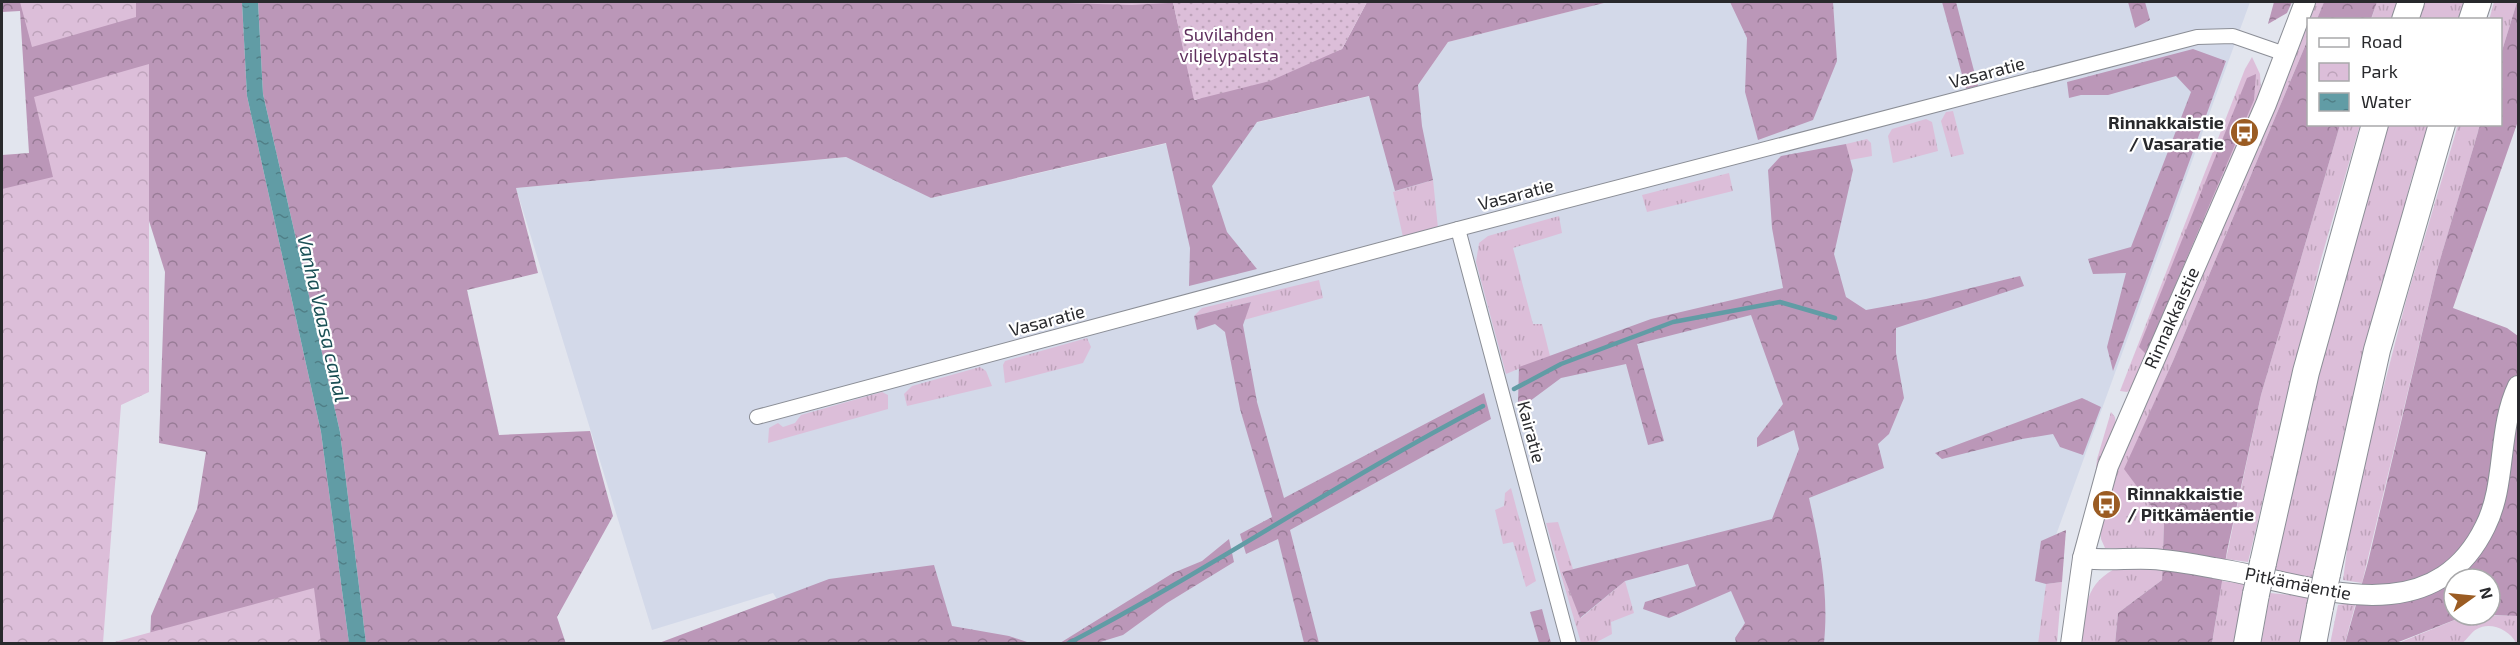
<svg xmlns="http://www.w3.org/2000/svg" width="2520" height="645" font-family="'Exo 2',sans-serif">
  <defs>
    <pattern id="grass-tufts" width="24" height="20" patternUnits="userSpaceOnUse" patternTransform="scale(1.5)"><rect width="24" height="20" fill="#dcbed9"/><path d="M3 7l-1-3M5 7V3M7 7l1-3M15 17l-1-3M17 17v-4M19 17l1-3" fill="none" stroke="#bda3ba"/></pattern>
    <pattern id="forest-crowns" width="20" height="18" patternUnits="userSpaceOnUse" patternTransform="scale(1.5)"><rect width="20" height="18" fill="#bb97b8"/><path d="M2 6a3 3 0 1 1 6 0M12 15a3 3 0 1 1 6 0" fill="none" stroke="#987b96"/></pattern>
    <pattern id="park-crowns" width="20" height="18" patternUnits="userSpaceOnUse" patternTransform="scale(1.5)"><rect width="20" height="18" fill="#dcbed9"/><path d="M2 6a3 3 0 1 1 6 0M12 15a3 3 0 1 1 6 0" fill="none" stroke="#bda3ba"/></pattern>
    <pattern id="garden-dots" width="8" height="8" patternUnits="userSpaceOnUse" patternTransform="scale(1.5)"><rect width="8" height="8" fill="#dcbed9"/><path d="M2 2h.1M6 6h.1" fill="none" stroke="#bda3ba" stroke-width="1.8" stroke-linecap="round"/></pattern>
    <pattern id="water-ripples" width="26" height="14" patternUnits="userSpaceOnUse" patternTransform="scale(1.5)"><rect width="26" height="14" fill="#619ca5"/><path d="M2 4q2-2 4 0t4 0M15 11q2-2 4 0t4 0" fill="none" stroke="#507f87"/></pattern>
  </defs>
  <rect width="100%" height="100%" fill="#e2e5ee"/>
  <path fill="#d3d9e9" d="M1608 2H2250L2052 546 2043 643 806 644 773 593 652 630 516 188 846 157 932 198 1418 85 1448 42Z"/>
  <g fill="url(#grass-tufts)">
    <path d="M2315 2H2324L2317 19 2308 20V39L2173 361 2125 469 2164 523 2163 551 2105 548 2101 539 2100 528 2120 455 2269 118Z"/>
    <path d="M2377 2H2398L2392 19 2371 20Z"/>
    <path d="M2424 2H2466L2461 19 2419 20Z"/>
    <path d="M2494 2H2517L2501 54 2500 20H2489Z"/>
    <path d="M2252 57 2260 74 2261 91 2134 387 2127 392 2120 391 2245 69Z"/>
    <path d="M1953 111 1964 154 1951 157 1941 121 1946 112Z"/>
    <path d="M1926 119 1932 122 1938 151 1893 163 1888 136 1892 129Z"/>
    <path d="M2340 125H2360L2321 259 2248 562 2226 559 2261 395Z"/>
    <path d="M2387 125H2429L2411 180 2312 578 2274 571 2319 374Z"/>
    <path d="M2458 125H2480L2437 270 2362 583 2343 580 2353 505 2407 297Z"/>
    <path d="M1867 139 1871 143 1872 156 1850 160 1846 144Z"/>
    <path d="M1729 173 1733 191 1647 212 1642 195Z"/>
    <path d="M1433 180 1438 228 1403 237 1393 192Z"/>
    <path d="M1559 216 1562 233 1513 248 1533 324H1542L1550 356 1506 374 1476 262 1479 243 1488 236Z"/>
    <path d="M1319 280 1323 298 1244 320 1251 302 1194 316 1202 308Z"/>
    <path d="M1087 338 1091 347 1083 363 1005 383 1003 365 1005 361Z"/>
    <path d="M980 367 986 371 992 386 907 406 904 394 912 386Z"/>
    <path d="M882 392 888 395V409L768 443 769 428 778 423 783 427 795 423 801 415Z"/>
    <path d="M2111 412 2115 417 2116 425 2095 478 2097 459Z"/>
    <path d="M1511 488 1536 581 1526 587 1513 542 1503 544 1495 510 1504 506 1505 493Z"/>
    <path d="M1558 522 1573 569 1562 573 1581 618 1625 581 1634 613 1611 622 1612 634 1595 643H1581L1546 523Z"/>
    <path d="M2120 566 2162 568V580L2118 613 2115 643 2081 644C2086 607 2083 584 2120 566Z"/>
    <path d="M2222 581 2244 584 2234 643 2212 644Z"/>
    <path d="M2062 582 2057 643 2038 644 2046 584Z"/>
    <path d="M2270 593 2311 597 2302 643 2261 644Z"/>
    <path d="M2356 602 2345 643 2330 644 2338 605Z"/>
    <path d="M2467 615 2518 616V643H2516C2510 630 2490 621 2477 629 2471 632 2467 640 2462 643L2396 644Z"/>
  </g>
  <g fill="url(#forest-crowns)">
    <path d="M2 2H242L247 96 321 432 349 643H150L151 616 197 509 206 452 159 443 165 272 145 208 2 251V155L29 153 20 11 2 12Z"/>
    <path d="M258 2H1173L1195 100 1342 49 1367 2H1608L1448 42 1418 85 1422 126 1433 180 1395 191 1369 96 1257 122 1212 186 1227 232 1257 269 1189 286 1190 248 1166 143 931 198 846 157 516 188 538 273 467 290 499 435 590 431 613 516 557 617 566 644 366 643 340 432 263 94Z"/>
    <path d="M1730 2H1833L1837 61 1813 120 1758 140 1745 92 1747 38Z"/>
    <path d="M1942 2H1956L1978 86 1966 89Z"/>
    <path d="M2128 2H2145L2150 20 2135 28Z"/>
    <path d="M2274 2H2292L2287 13 2268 24Z"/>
    <path d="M2324 2H2377L2371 19H2317Z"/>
    <path d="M2517 2 2518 121 2453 308 2507 328 2518 336V616L2490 615V579H2454V615H2467L2396 643 2345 644 2368 562 2437 270 2480 125 2500 124 2501 54Z"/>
    <path d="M2308 39V124L2340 125 2261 395 2227 551 2212 643 2115 644 2118 613 2162 580 2164 523 2124 469 2173 361Z"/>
    <path d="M2193 49 2226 61 2113 371 2107 347 2126 273 2093 274 2088 259 2131 247 2191 92 2176 76 2108 95H2081L2069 98 2067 82Z"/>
    <path d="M2256 74 2254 100 2146 354 2139 347 2247 78Z"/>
    <path d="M1846 144 1853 170 1834 254 1846 297 1866 310 1926 299 2020 276 2024 286 1896 328V353L1904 398 1889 434 1878 444 1884 468 1809 498C1820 547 1829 593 1824 643H1736L1735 638 1745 623 1731 591 1669 618 1643 609 1645 602 1696 586 1688 564 1625 581 1580 618 1562 572 1772 519 1799 449 1794 430 1757 447V438L1783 404 1751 315 1637 344 1664 441 1648 445 1626 364 1561 378 1530 401 1518 402 1519 367 1651 319 1783 288 1772 228 1768 170 1781 156Z"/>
    <path d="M1251 302 1243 325 1257 402 1284 498 1484 393 1491 419 1290 530 1319 643H1304L1278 539 1246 554 1240 534 1272 517 1240 409 1225 332 1215 324 1197 330 1194 316Z"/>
    <path d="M2082 398 2101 407 2083 455 2060 447 2053 434 2022 439 1942 459 1935 453Z"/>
    <path d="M2066 530 2062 582 2046 584 2035 581 2041 541Z"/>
    <path d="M1229 539 1234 562 1167 603 1123 635 1097 643H1060L1173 573 1202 561Z"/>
    <path d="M934 565 952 626 1009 636 1030 643H659L829 579Z"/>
    <path d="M1542 609 1551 643H1539L1530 612Z"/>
  </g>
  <g fill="url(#park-crowns)">
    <path d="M20 2H136V17L32 47Z"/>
    <path d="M1029 2H1167L1168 3 1132 5Z"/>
    <path d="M149 64V392L121 405 103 643H2V189L53 177 34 97Z"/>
    <path d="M314 588 321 643H111Z"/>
  </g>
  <path fill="url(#garden-dots)" d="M1173 2H1367L1342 49 1270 81 1194 100Z"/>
  <path fill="url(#water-ripples)" d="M242 2H258L263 94 340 432 366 643H349L321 432 247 96Z"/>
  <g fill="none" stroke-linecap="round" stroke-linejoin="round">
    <g stroke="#619ca5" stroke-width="4.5">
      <path d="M1514 389 1561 364 1673 322 1780 302 1835 318"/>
      <path d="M1067 644C1209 570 1341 480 1483 406"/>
    </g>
    <defs>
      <g id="street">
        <path d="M1458 229 1569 644"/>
        <path d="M757 417 1458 229 2197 37 2233 36 2285 54"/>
      </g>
      <g id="secondary">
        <path d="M2083 558C2106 561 2128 558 2151 559 2172 560 2193 564 2214 568 2305 582 2430 639 2485 527 2507 484 2497 430 2518 386"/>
        <path d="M2071 644 2083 558 2108 466 2266 104 2305 2"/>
      </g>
      <g id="highway">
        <path d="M2405 20 2411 2"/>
        <path d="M2472 20 2478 2"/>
        <path d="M2263 563 2306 372 2375 124"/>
        <path d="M2327 574 2377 350 2442 124"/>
        <path d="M2247 644 2256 594"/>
        <path d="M2313 644 2320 607"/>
      </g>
    </defs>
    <use href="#street" stroke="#8b8e96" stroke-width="16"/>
    <use href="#secondary" stroke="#8b8e96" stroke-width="22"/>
    <use href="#highway" stroke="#8b8e96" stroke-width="28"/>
    <use href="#street" stroke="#fff" stroke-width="14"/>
    <use href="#secondary" stroke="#fff" stroke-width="20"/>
    <use href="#highway" stroke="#fff" stroke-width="26"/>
    <defs>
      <g id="highway-bridge">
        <path d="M2256 594 2263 563"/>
        <path d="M2320 607 2327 574"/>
      </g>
    </defs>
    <use href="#highway-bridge" stroke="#8b8e96" stroke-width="28" stroke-linecap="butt"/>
    <use href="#highway-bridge" stroke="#fff" stroke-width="26"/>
  </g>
  <defs>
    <symbol id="bus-disc" viewBox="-11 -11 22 22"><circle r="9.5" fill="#9b5c23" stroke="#fff"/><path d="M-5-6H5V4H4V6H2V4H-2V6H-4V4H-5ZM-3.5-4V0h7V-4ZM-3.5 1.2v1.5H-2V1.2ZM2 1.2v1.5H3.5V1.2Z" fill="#fff"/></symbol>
  </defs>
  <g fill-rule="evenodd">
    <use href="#bus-disc" x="2228" y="116" width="33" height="33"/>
    <use href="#bus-disc" x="2090" y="488" width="33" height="33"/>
  </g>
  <g text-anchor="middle" stroke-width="4.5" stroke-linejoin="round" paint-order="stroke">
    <g font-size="18" fill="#5f305d" stroke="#fff">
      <text x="1229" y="41">Suvilahden<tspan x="1229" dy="21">viljelypalsta</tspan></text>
    </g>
    <g font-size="18" fill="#28292c" stroke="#fff">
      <text transform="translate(1987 73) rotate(-15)" y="6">Vasaratie</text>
      <text transform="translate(1516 195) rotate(-15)" y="6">Vasaratie</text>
      <text transform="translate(2172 318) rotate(-66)" y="6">Rinnakkaistie</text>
      <text transform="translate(1047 321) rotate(-15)" y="6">Vasaratie</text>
      <text transform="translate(1531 432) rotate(75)" y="6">Kairatie</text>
      <text transform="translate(2298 584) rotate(11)" y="6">Pitkämäentie</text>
    </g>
    <g font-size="18" font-weight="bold" fill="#28292c" stroke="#fff" text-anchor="end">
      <text x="2224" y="129">Rinnakkaistie<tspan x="2224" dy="21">/ Vasaratie</tspan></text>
      <text x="2127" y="500" text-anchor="start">Rinnakkaistie<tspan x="2127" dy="21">/ Pitkämäentie</tspan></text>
    </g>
    <g font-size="20" font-style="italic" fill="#1a4f55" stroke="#fff">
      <text transform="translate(323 318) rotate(77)" y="7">Vanha Vaasa canal</text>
    </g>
  </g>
  <rect width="2520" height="645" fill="none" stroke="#28292c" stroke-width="6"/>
  <rect x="2307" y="18" width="195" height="108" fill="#ffffff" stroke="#a9a9ab" stroke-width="1.5"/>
  <rect x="2319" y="38" width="30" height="9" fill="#ffffff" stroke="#a9a9ab" stroke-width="1.5"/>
  <text x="2361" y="48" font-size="18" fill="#28292c">Road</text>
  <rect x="2319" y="63" width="30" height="18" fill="url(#park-crowns)" stroke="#a9a9ab" stroke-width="1.5"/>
  <text x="2361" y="78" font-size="18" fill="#28292c">Park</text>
  <rect x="2319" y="93" width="30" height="18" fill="url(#water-ripples)" stroke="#a9a9ab" stroke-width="1.5"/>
  <text x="2361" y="108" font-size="18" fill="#28292c">Water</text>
  <g transform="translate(2472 597) rotate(75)"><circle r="28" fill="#ffffff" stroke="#a9a9ab" stroke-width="1.5"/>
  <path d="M0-4.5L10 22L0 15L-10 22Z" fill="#9b5c23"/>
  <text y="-9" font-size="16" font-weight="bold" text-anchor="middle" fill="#28292c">N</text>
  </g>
</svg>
